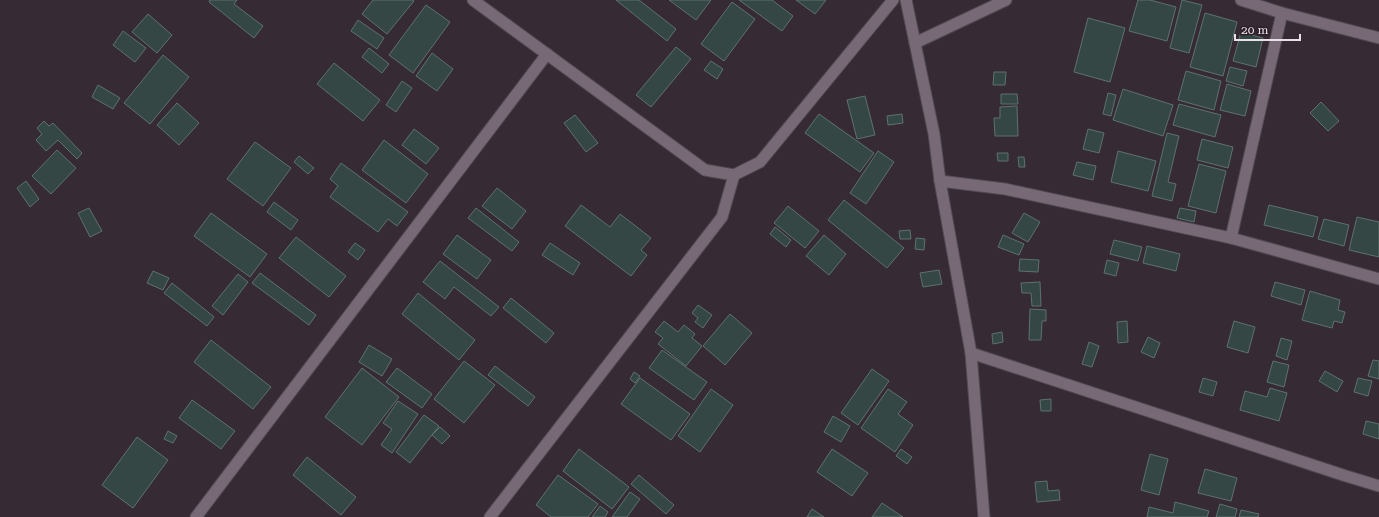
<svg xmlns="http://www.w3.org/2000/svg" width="1379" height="517" font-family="'Roboto Serif',serif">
  <rect width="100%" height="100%" fill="#362b35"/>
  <g fill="#344745" stroke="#5d716f">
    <path d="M210 0H237L234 4 263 26 254 38 209 2Z"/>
    <path d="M373 0H413L414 1 387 34 362 14Z"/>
    <path d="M616 0H639L676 29 667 41Z"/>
    <path d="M669 0H711L696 20Z"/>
    <path d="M739 0H772L793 16 782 31Z"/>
    <path d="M796 0H826L815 14Z"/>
    <path d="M1138 0H1150L1176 7 1167 41 1129 31Z"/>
    <path d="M1182 0 1202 5 1189 53 1170 48Z"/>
    <path d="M732 2 755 19 724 61 701 44Z"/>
    <path d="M426 5 450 22 413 73 389 55Z"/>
    <path d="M1205 13 1237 22 1223 76 1190 67Z"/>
    <path d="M148 14 172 35 157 53 132 32Z"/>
    <path d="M1088 18 1125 28 1110 82 1074 72Z"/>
    <path d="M358 20 384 38 377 49 351 31Z"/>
    <path d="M123 31 146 48 135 62 113 45Z"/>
    <path d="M1241 32 1263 38 1256 67 1233 61Z"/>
    <path d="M676 47 691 59 651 107 636 95Z"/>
    <path d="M369 48 389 64 382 73 362 57Z"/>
    <path d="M432 53 453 69 437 91 416 76Z"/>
    <path d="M163 55 189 77 150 124 124 103Z"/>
    <path d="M711 61 723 69 717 79 704 70Z"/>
    <path d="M334 63 380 100 363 121 317 84Z"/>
    <path d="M1230 67 1247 71 1243 86 1226 81Z"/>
    <path d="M1186 71 1221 81 1214 110 1178 100Z"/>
    <path d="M994 72H1006L1005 85H993Z"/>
    <path d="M402 81 412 88 396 112 386 105Z"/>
    <path d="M1227 84 1251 91 1245 116 1220 110Z"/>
    <path d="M98 85 120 98 113 109 92 97Z"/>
    <path d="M1123 89 1173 105 1163 136 1113 120Z"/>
    <path d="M1108 93 1116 95 1111 116 1103 114Z"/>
    <path d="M1001 94H1017L1018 104H1001Z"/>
    <path d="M865 96 875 135 857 139 847 100Z"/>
    <path d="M1321 102 1339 121 1328 131 1310 113Z"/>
    <path d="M177 103 199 123 179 145 157 125Z"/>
    <path d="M1179 104 1221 115 1215 137 1173 125Z"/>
    <path d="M1017 106 1018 136H995L994 118H1000V107Z"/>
    <path d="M819 114 874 153 860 172 805 133Z"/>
    <path d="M902 114 903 123 888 125 887 116Z"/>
    <path d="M575 115 598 143 586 152 564 123Z"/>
    <path d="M44 121 49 126 53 123 82 153 77 159 58 140 46 151 36 140 42 134 37 128Z"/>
    <path d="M414 129 439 148 426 164 402 145Z"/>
    <path d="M1088 129 1104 133 1099 153 1083 149Z"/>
    <path d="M1167 133 1179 136 1168 182 1176 184 1172 201 1152 196Z"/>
    <path d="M1202 139 1233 147 1228 168 1197 160Z"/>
    <path d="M384 140 428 174 406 203 362 170Z"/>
    <path d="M255 142 291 168 263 206 227 179Z"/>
    <path d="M57 150 76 168 51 194 32 176Z"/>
    <path d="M878 151 894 162 866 204 850 193Z"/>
    <path d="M1118 151 1156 161 1148 191 1111 182Z"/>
    <path d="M997 153H1008V161H998Z"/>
    <path d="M299 156 314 168 308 174 294 162Z"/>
    <path d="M1018 157H1024L1025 167H1019Z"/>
    <path d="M1077 162 1096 166 1093 180 1073 175Z"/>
    <path d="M341 163 408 212 397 226 388 219 378 232 330 197 338 186 330 179Z"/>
    <path d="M1199 164 1226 171 1216 213 1188 206Z"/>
    <path d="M26 181 39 199 30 207 17 188Z"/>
    <path d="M497 188 526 211 512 229 482 206Z"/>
    <path d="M844 200 904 248 887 268 828 220Z"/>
    <path d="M274 202 298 220 291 230 267 212Z"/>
    <path d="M581 205 610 227 620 214 651 238 641 250 647 255 631 276 565 226Z"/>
    <path d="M1269 205 1318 217 1313 237 1264 225Z"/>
    <path d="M788 206 819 231 805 248 774 223Z"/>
    <path d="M89 208 102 231 90 237 78 213Z"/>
    <path d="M476 208 519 242 512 251 468 218Z"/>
    <path d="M1180 208 1196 211 1194 222 1177 218Z"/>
    <path d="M211 213 267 254 250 277 194 236Z"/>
    <path d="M1024 213 1040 222 1028 242 1012 233Z"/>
    <path d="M1357 217 1379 222V257L1349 250Z"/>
    <path d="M1324 219 1349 225 1344 246 1318 239Z"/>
    <path d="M775 227 791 240 786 247 770 234Z"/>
    <path d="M910 230 911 239H900L899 231Z"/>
    <path d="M457 235 491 260 477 279 443 254Z"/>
    <path d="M824 235 846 254 829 275 806 256Z"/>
    <path d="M1003 235 1024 244 1019 255 998 247Z"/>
    <path d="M296 237 346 276 329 297 279 258Z"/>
    <path d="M916 238 925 239 924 250 915 249Z"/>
    <path d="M1114 240 1142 247 1138 261 1110 254Z"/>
    <path d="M355 243 365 250 358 260 348 252Z"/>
    <path d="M550 243 580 263 573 275 542 255Z"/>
    <path d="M1147 246 1180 254 1176 271 1143 263Z"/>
    <path d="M1020 259 1039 260 1038 272 1019 271Z"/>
    <path d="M1107 260 1119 263 1116 276 1104 273Z"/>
    <path d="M440 261 499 307 491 316 454 287 445 299 423 282Z"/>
    <path d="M939 270 942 284 923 287 920 273Z"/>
    <path d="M153 271 169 278 163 290 147 283Z"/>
    <path d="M260 273 316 315 309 325 252 283Z"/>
    <path d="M238 274 248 282 223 315 212 306Z"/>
    <path d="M1040 282 1041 306H1032L1031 293H1022L1021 283Z"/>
    <path d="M1275 282 1305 290 1301 305 1271 296Z"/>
    <path d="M172 283 214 317 207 326 164 293Z"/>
    <path d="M1310 291 1340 300 1338 310 1345 312 1342 323 1334 321 1332 328 1302 320Z"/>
    <path d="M418 293 475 340 459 360 402 314Z"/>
    <path d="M511 298 554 333 546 343 503 308Z"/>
    <path d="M698 305 712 315 703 328 695 322 698 318 692 313Z"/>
    <path d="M1030 309 1046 310V321H1042L1041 340H1029Z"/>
    <path d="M730 314 752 333 725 365 703 346Z"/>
    <path d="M664 321 678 332 684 325 695 334 692 338 702 346 686 366 658 344 663 338 655 332Z"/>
    <path d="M1127 321 1128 342 1118 343 1117 322Z"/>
    <path d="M1234 321 1255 327 1248 353 1227 347Z"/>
    <path d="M1002 332 1003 342 993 344 992 334Z"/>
    <path d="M1148 337 1160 343 1154 358 1141 352Z"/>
    <path d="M1281 338 1292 341 1287 360 1276 356Z"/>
    <path d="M211 340 271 387 253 409 194 362Z"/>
    <path d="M1089 342 1099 346 1092 367 1082 364Z"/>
    <path d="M369 345 392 359 382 376 359 362Z"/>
    <path d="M662 350 707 382 694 400 649 368Z"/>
    <path d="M1373 360 1379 361V379L1368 376Z"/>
    <path d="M464 361 495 385 464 423 434 399Z"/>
    <path d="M1273 361 1289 365 1284 387 1267 382Z"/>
    <path d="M495 366 535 397 528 406 488 375Z"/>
    <path d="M362 368 399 397 362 445 325 417Z"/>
    <path d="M397 368 432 394 422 408 386 382Z"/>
    <path d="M872 369 889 381 858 425 841 413Z"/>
    <path d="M1325 371 1343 381 1337 392 1319 381Z"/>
    <path d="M634 372 640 376 635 383 630 379Z"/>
    <path d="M640 378 690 414 671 440 621 404Z"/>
    <path d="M1203 378 1217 382 1213 396 1199 392Z"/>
    <path d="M1358 378 1372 381 1368 396 1354 392Z"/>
    <path d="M1270 388 1287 393 1279 421 1240 410 1245 391 1267 397Z"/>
    <path d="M711 389 733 405 700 452 678 436Z"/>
    <path d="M888 389 907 402 898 414 913 425 895 452 861 428Z"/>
    <path d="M1051 399V411H1041L1040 400Z"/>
    <path d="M192 400 235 431 221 449 179 418Z"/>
    <path d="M398 401 418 414 392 453 381 445 392 429 383 423Z"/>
    <path d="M424 415 439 426 410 463 396 452Z"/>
    <path d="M833 416 850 426 841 442 824 432Z"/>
    <path d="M1366 421 1379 424V439L1363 434Z"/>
    <path d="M440 427 450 436 442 444 432 435Z"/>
    <path d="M168 431 177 436 173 443 164 439Z"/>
    <path d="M137 437 168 460 133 508 102 485Z"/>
    <path d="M579 449 629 487 612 509 563 471Z"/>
    <path d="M832 449 868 473 852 496 817 472Z"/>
    <path d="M901 449 912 457 907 464 896 456Z"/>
    <path d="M1150 454 1168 459 1159 495 1141 490Z"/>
    <path d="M307 457 356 497 341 515 293 475Z"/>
    <path d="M1205 469 1237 478 1231 501 1198 493Z"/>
    <path d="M558 475 598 504 588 517H551L536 505Z"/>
    <path d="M639 475 674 505 666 514 631 484Z"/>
    <path d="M1047 481 1048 491 1059 490 1060 500 1037 502 1035 482Z"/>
    <path d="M630 492 640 499 627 517H612Z"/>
    <path d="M1175 502 1209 511 1207 517H1147L1149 507 1173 513Z"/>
    <path d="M882 503 903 517H872Z"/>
    <path d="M1220 504 1237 509 1235 517H1216Z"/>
    <path d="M600 506 608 512 605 517H592Z"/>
    <path d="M812 509 824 517H807Z"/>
    <path d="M1241 510 1259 514 1258 517H1239Z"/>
  </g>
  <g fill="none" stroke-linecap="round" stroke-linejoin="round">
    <defs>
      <g id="minor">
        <path d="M473 0 705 170 734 175 760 162 893 0"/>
        <path d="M1241 0 1282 13 1379 38"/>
        <path d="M915 43 1006 0"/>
        <path d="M940 181 1005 189 1231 238 1379 279"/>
        <path d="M1231 238 1282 13"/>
        <path d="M971 353 1346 476 1379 486"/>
        <path d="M196 517 547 54"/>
        <path d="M490 517 722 217 734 175"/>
      </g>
      <path id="tertiary" d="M906 0 934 134 940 181 971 353 984 517"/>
    </defs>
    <use href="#minor" stroke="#524952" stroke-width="13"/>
    <use href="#tertiary" stroke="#524952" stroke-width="13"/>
    <use href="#minor" stroke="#776a76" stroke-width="11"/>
    <use href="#tertiary" stroke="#776a76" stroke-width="11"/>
  </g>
  <path d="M1235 34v6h65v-6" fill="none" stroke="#e9e1e8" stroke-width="2"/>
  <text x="1241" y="34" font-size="12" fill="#e9e1e8" stroke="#2c212b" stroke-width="3" paint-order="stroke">20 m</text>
</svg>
